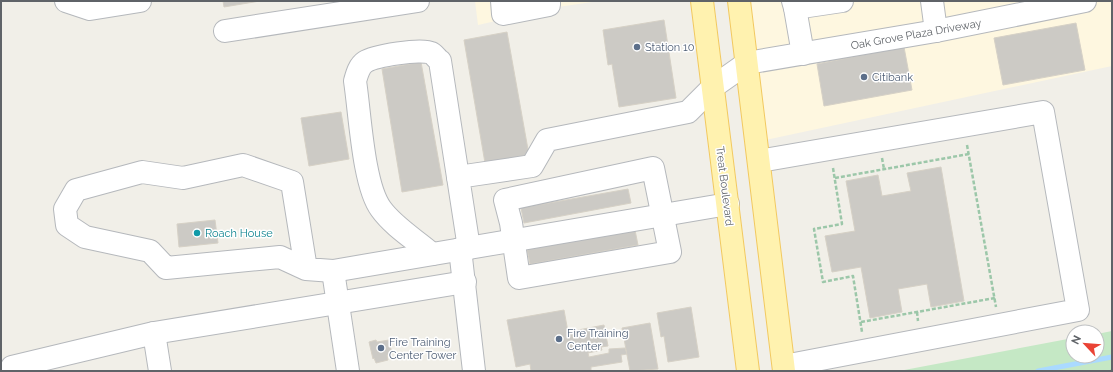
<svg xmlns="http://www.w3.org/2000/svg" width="1113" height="372" font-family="Raleway,sans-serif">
  <rect width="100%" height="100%" fill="#f1efe8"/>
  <g fill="#fef7e0">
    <path d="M475 1H599L558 7 478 25Z"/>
    <path d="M739 1H1112V66L756 142Z"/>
  </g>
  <path fill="#c5e8c5" d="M1112 331V371H899L1073 338V356H1097V334Z"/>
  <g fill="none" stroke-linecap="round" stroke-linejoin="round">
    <path stroke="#aadaff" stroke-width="5" d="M1038 371 1112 357"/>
  </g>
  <g fill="#cccac5" stroke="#d6d1c6">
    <path d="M223 1H260L224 7Z"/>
    <path d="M664 20 676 98 619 107 612 64 608 65 603 30Z"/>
    <path d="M1076 23 1085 70 1003 85 994 38Z"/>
    <path d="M507 32 529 155 485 163 464 40Z"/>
    <path d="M904 47 912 90 824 106 817 64Z"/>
    <path d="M421 62 443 185 402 192 382 69Z"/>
    <path d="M341 112 349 159 309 166 301 118Z"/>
    <path d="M941 167 964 301 931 307 927 284 898 289 902 312 870 318 861 267 832 272 825 236 855 231 846 181 878 175 882 196 911 191 907 173Z"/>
    <path d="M628 189 631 203 524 223 521 208Z"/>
    <path d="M215 220 218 243 179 247 177 224Z"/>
    <path d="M635 230 638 245 530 264 527 249Z"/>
    <path d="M691 307 699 357 668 362 664 336 661 337 657 313Z"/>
    <path d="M564 310 568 332 604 325 608 346 601 347 602 350 588 353 589 357 609 353V349L625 348 627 354 621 355 622 362 591 367V371H531L530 364 516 367 507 320Z"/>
    <path d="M650 323 658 369 630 371 622 328Z"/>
    <path d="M376 340 377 342 389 340 392 354 387 355 388 360 376 363 374 358 373 359 369 342Z"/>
  </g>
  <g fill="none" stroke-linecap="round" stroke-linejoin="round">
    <defs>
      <g id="minor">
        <path d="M66 1 90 9 140 1"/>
        <path d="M502 1 503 14 549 5V1"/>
        <path d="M793 1 795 8 842 1"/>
        <path d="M932 1 936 31"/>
        <path d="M795 8 803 54"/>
        <path d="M225 31 418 1"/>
        <path d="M759 161 1043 112 1078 310 784 366"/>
        <path d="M653 168 670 252 519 278 511 223 505 200Z"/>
        <path d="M469 248 458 177 532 166 547 140 688 112 713 87 747 63 936 31 1085 1"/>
        <path d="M460 249 474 371"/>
        <path d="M432 254C416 240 394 227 381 209 363 185 360 113 355 81 357 74 359 66 365 62 374 56 422 48 431 53 434 54 437 59 440 61L458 177"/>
        <path d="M306 269 292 182 243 165 183 178 142 172 76 190 65 209 67 225 85 237 150 251 166 268 280 257 306 269 333 271 728 204"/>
        <path d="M333 271 348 371"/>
        <path d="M154 333 160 371"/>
        <path d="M10 371 12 367 154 333 465 282"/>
      </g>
      <g id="major">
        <path d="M702 1 748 371"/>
        <path d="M739 1 784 371"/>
      </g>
    </defs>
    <use href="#minor" stroke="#b5b8bc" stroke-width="24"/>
    <use href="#major" stroke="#f2c960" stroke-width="24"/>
    <g stroke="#9cc7a9" stroke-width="2.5" stroke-dasharray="4 2" stroke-linecap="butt">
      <path d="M967 145 996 307"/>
      <path d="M882 158 884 169"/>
      <path d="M833 168 842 224 814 229 823 282 853 276 862 332"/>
      <path d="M835 178 969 154"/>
      <path d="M917 312 918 321"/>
      <path d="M861 322 995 298"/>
      <path d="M1110 371H1112"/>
    </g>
    <use href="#minor" stroke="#fff" stroke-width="22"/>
    <use href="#major" stroke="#fff2af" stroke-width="22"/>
  </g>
  <g fill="#5c6f8a" stroke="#fff" stroke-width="1.5">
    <circle cx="637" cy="47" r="4"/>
    <circle cx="864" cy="77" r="4"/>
    <circle cx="559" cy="339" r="4"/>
    <circle cx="381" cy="348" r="4"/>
  </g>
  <circle fill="#0f9aa8" stroke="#fff" stroke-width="1.5" cx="197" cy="233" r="4"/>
  <g text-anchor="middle" stroke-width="3" stroke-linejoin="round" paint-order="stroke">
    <g font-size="11" fill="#5f6368" stroke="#fff">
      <text transform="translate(916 34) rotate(-10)" y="4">Oak Grove Plaza Driveway</text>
      <text transform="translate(725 186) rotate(83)" y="4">Treat Boulevard</text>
    </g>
    <g font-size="11" fill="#4e5e75" stroke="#fff" text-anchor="start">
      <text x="645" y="51">Station 10</text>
      <text x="872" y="81">Citibank</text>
      <text x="567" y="337">Fire Training<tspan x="567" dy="13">Center</tspan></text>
      <text x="389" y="346">Fire Training<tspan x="389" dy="13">Center Tower</tspan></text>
    </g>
    <g font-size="11" fill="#0d838f" stroke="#fff" text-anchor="start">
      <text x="205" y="237">Roach House</text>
    </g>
  </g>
  <rect width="1113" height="372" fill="none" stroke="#5f6368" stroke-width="4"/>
  <g transform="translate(1085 344) rotate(296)"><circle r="19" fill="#ffffff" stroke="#bfc1c3"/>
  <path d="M0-3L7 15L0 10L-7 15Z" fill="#ea4335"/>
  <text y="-6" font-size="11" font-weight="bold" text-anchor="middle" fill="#5f6368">N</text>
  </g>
</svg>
